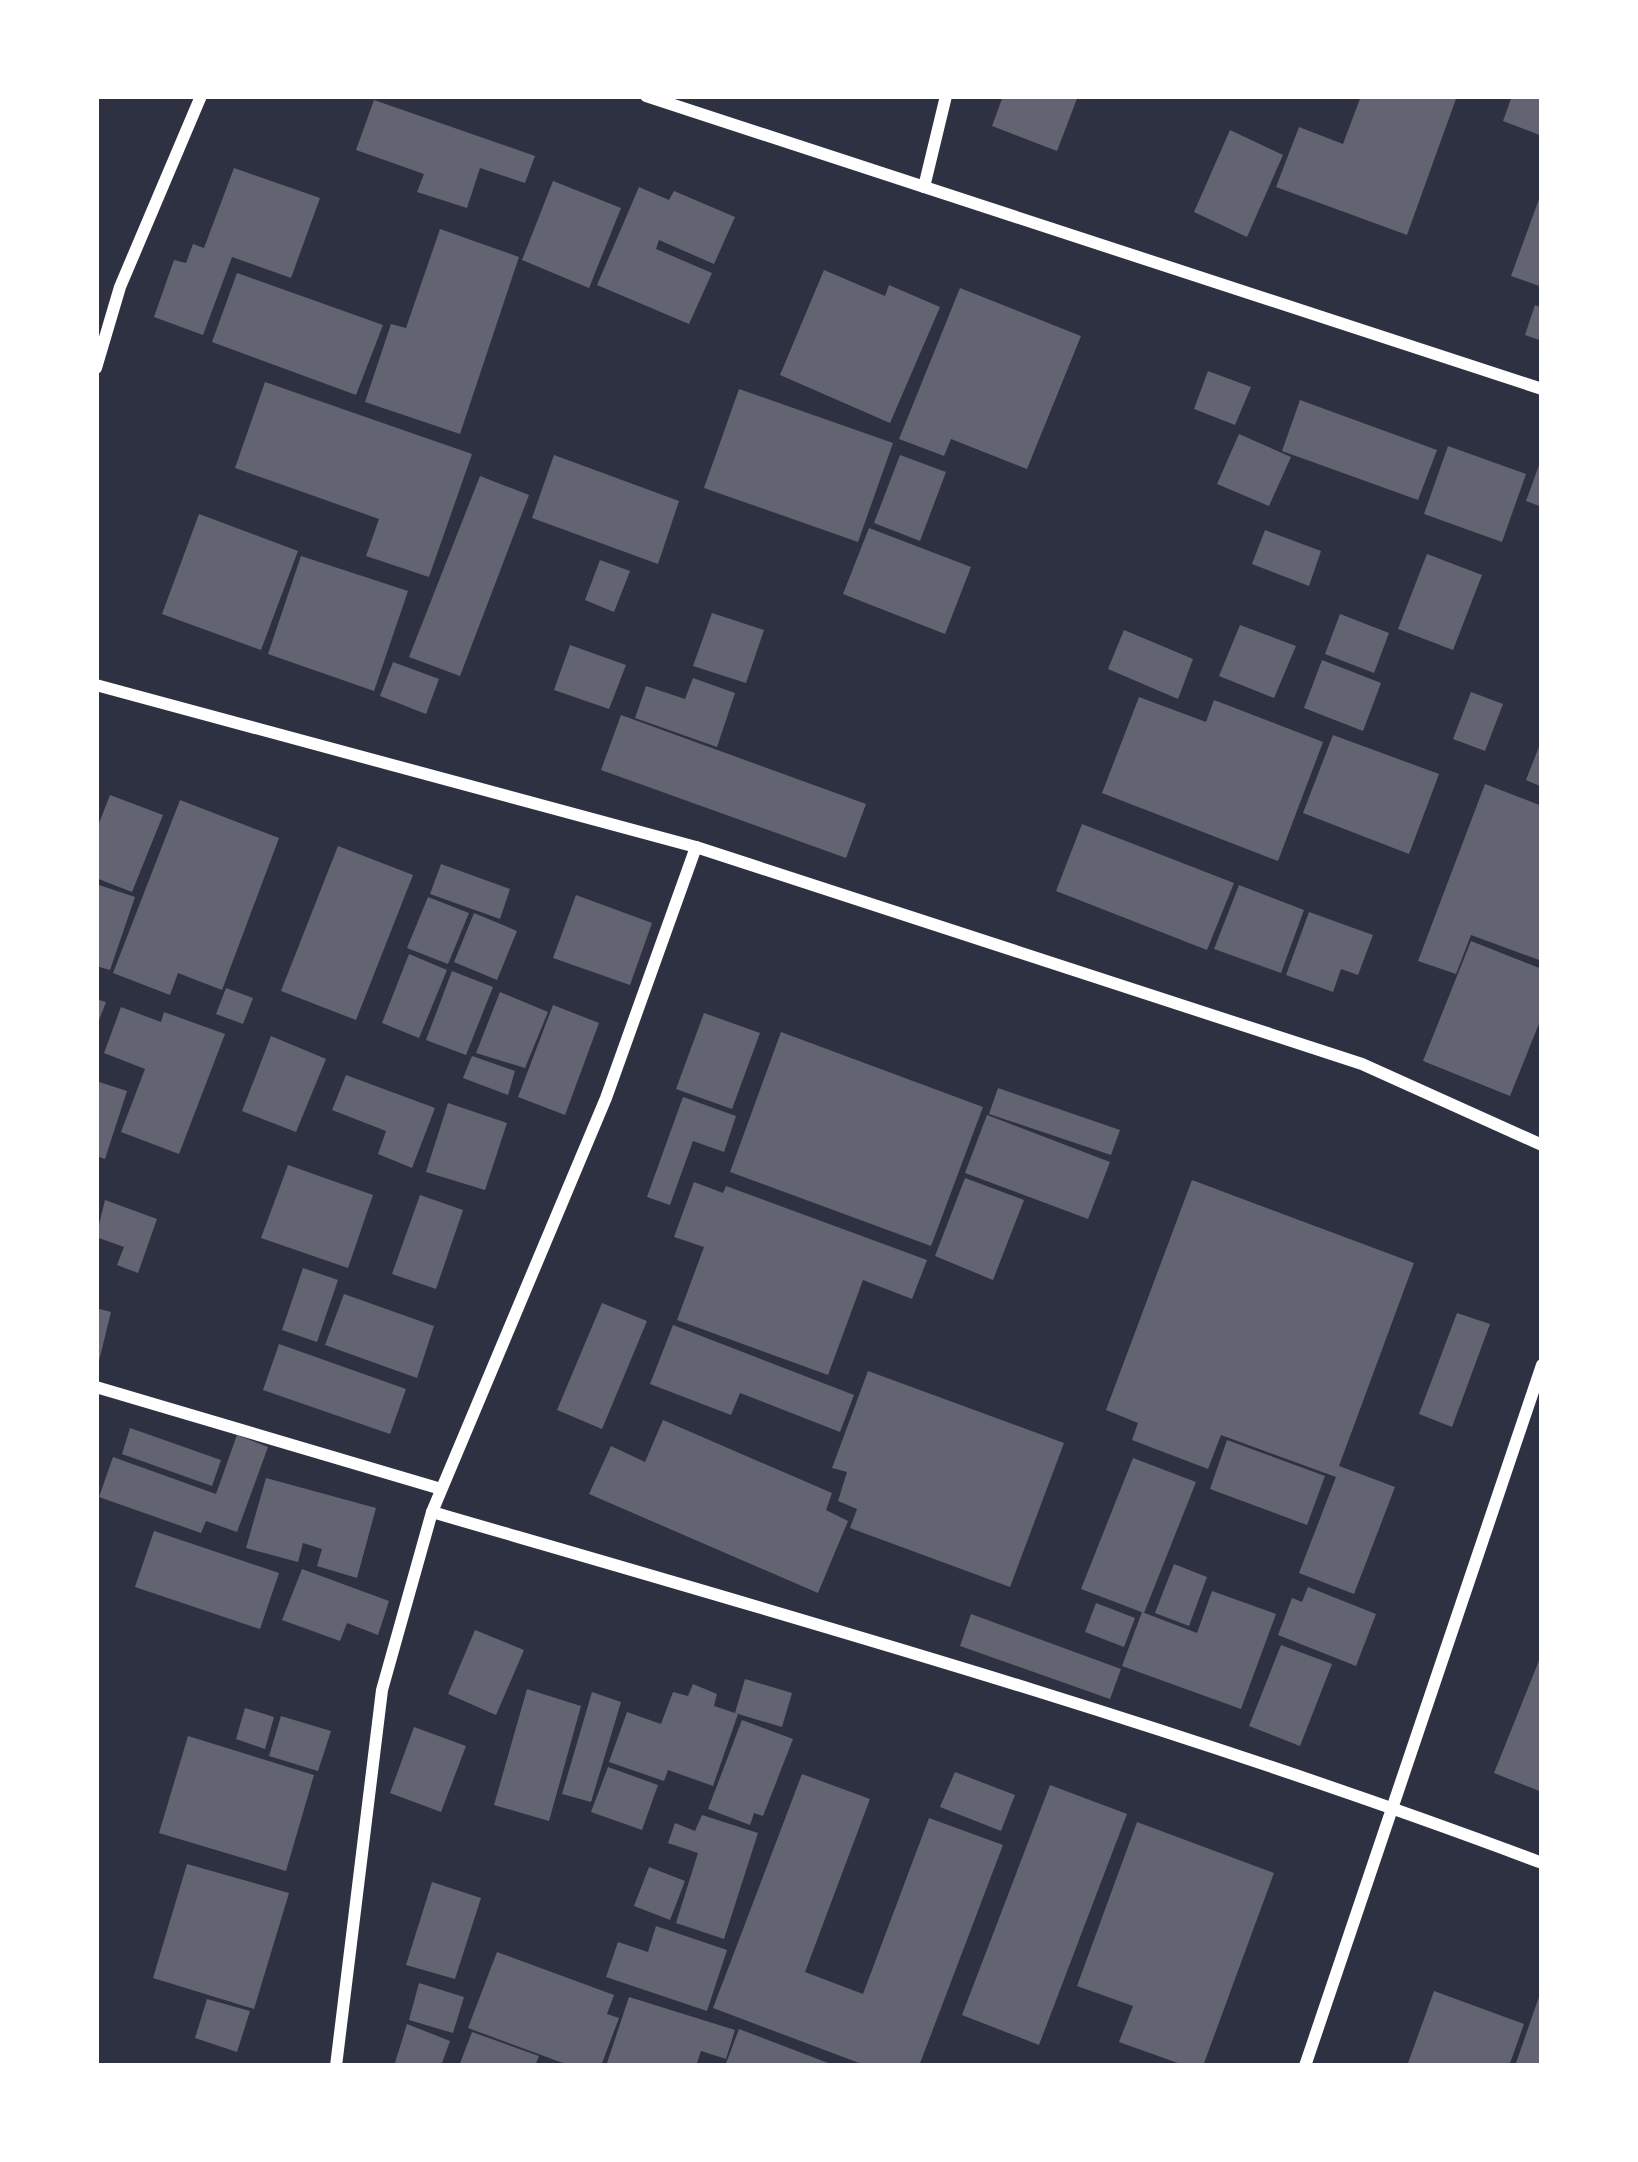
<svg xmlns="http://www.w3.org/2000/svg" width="1638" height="2162" font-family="'Asap Condensed',sans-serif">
  <rect width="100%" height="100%" fill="#2d3142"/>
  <g fill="#626471">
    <path d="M1003 96H1078L1057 151 992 126Z"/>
    <path d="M1361 96H1457L1407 235 1276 187 1299 127 1343 144Z"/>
    <path d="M1512 96H1542V136L1503 121Z"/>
    <path d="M374 100 535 156 525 183 480 168 467 208 417 192 424 174 356 150Z"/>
    <path d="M1230 130 1283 155 1247 237 1194 212Z"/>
    <path d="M234 168 320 198 291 278 232 257 203 335 154 317 174 260 186 263 193 244 204 248Z"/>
    <path d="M553 181 621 208 589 288 522 260Z"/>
    <path d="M639 187 669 200 674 191 735 217 714 264 659 240 656 249 712 273 689 324 597 285Z"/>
    <path d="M1542 191V287L1511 276Z"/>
    <path d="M440 229 519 257 460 434 365 402 391 324 406 328Z"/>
    <path d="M824 270 885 296 889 285 940 307 890 423 780 375Z"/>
    <path d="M237 273 383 325 356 395 212 342Z"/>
    <path d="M960 288 1081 336 1027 469 951 439 944 456 899 439Z"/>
    <path d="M1535 305 1542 308V341L1525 335Z"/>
    <path d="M1208 371 1251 387 1235 425 1194 409Z"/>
    <path d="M265 382 472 454 429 577 366 556 379 519 235 468Z"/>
    <path d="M739 389 893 443 858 542 704 488Z"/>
    <path d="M1300 400 1437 450 1418 500 1282 451Z"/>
    <path d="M1239 434 1291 457 1269 506 1217 484Z"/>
    <path d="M1448 446 1526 474 1502 542 1424 514Z"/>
    <path d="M554 455 679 501 658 564 532 518Z"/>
    <path d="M900 455 946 472 920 541 874 523Z"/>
    <path d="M1542 457V507L1526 501Z"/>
    <path d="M480 476 529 495 460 676 409 657Z"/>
    <path d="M199 514 298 551 261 650 162 614Z"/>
    <path d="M869 528 971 567 945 634 843 594Z"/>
    <path d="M1265 530 1321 551 1309 586 1252 564Z"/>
    <path d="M1427 554 1482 575 1453 650 1398 629Z"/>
    <path d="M301 556 408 591 374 691 268 654Z"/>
    <path d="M600 560 630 571 614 612 585 600Z"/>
    <path d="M712 613 764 630 746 683 693 666Z"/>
    <path d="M1340 614 1389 633 1374 673 1325 654Z"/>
    <path d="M1240 625 1296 646 1274 698 1219 676Z"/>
    <path d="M1124 630 1193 659 1178 699 1108 669Z"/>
    <path d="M570 645 626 665 609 709 554 690Z"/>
    <path d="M1322 660 1381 683 1363 731 1304 708Z"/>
    <path d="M393 662 439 679 426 714 380 696Z"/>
    <path d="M693 678 735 693 717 747 635 718 646 686 685 699Z"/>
    <path d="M1471 692 1503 704 1485 751 1453 739Z"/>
    <path d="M1139 697 1206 722 1214 700 1323 742 1278 861 1102 793Z"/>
    <path d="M621 715 866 804 846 858 601 770Z"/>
    <path d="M1333 735 1439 774 1409 854 1303 813Z"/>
    <path d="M1542 739V787L1526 780Z"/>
    <path d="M1485 784 1542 806V961L1471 935 1456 974 1418 961Z"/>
    <path d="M110 795 163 815 132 892 96 878V831Z"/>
    <path d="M180 800 279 838 222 990 178 973 170 995 113 973Z"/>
    <path d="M1082 824 1234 883 1207 950 1056 891Z"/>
    <path d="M338 846 413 875 356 1020 281 991Z"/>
    <path d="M441 864 510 889 500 919 430 894Z"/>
    <path d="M96 884 135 897 110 970 96 966Z"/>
    <path d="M1239 885 1304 910 1281 973 1214 949Z"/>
    <path d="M576 895 652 923 630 985 553 958Z"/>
    <path d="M428 897 469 913 448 964 407 948Z"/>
    <path d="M1309 912 1373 935 1358 975 1341 969 1333 992 1286 975Z"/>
    <path d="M474 913 517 931 497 980 454 962Z"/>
    <path d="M1471 941 1542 969V1016L1510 1096 1423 1061Z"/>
    <path d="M409 954 447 970 419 1038 382 1023Z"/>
    <path d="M452 971 493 987 466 1055 426 1040Z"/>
    <path d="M226 988 253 998 243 1024 216 1014Z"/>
    <path d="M500 992 548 1012 525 1068 476 1053Z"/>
    <path d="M96 999 106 1002 96 1028Z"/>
    <path d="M553 1005 599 1023 565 1115 518 1097Z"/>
    <path d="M121 1007 161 1022 164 1012 225 1034 179 1154 121 1132 145 1069 104 1053Z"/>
    <path d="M704 1013 760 1033 732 1109 676 1089Z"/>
    <path d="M781 1032 983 1107 931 1246 730 1172Z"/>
    <path d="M271 1036 326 1059 296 1132 242 1111Z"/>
    <path d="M472 1056 515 1071 508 1095 463 1078Z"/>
    <path d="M346 1075 435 1108 412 1168 378 1154 386 1131 332 1110Z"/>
    <path d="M96 1081 127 1091 105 1159 96 1156Z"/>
    <path d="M998 1088 1120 1130 1111 1155 989 1114Z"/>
    <path d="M683 1097 736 1116 724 1152 693 1141 670 1205 647 1197Z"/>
    <path d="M448 1103 507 1123 485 1190 426 1172Z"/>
    <path d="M987 1115 1110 1162 1088 1219 965 1173Z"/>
    <path d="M288 1165 373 1195 348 1268 261 1238Z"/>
    <path d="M965 1178 1024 1200 993 1280 935 1256Z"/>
    <path d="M1192 1180 1414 1263 1339 1466 1395 1487 1354 1594 1299 1573 1336 1477 1221 1435 1208 1469 1132 1440 1138 1423 1106 1410Z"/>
    <path d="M694 1182 723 1193 726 1186 927 1260 912 1299 863 1280 828 1375 677 1320 704 1247 674 1237Z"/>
    <path d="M420 1195 463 1210 436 1289 392 1274Z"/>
    <path d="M105 1200 157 1219 138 1273 117 1265 124 1247 96 1237Z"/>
    <path d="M303 1268 338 1280 317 1342 282 1330Z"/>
    <path d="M344 1294 434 1326 417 1378 325 1345Z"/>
    <path d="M602 1303 647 1321 602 1429 557 1410Z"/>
    <path d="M96 1308 111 1312 98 1365H96Z"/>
    <path d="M1457 1313 1490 1324 1452 1427 1419 1414Z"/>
    <path d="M673 1325 854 1395 840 1432 740 1393 731 1415 650 1384Z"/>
    <path d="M279 1344 406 1389 390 1434 263 1390Z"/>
    <path d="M868 1371 1064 1443 1010 1587 850 1528 857 1509 838 1501 847 1472 832 1468Z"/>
    <path d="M663 1420 832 1493 826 1510 848 1521 818 1593 589 1494 611 1446 645 1462Z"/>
    <path d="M130 1428 221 1460 212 1486 122 1454Z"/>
    <path d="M237 1435 268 1447 237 1532 206 1521 201 1533 99 1497 113 1457 216 1494Z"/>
    <path d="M1227 1440 1325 1476 1307 1525 1210 1489Z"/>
    <path d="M1133 1458 1196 1482 1144 1613 1081 1589Z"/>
    <path d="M266 1478 376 1508 357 1578 317 1566 322 1549 303 1543 298 1562 246 1548Z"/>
    <path d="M154 1531 279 1573 260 1629 135 1587Z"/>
    <path d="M1174 1564 1207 1577 1189 1626 1155 1613Z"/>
    <path d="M302 1569 389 1601 378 1635 347 1623 340 1641 282 1620Z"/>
    <path d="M1308 1587 1376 1614 1356 1666 1278 1635 1292 1598 1302 1602Z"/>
    <path d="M1212 1591 1276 1614 1241 1709 1122 1666 1142 1612 1197 1633Z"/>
    <path d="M1096 1603 1135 1618 1124 1647 1085 1632Z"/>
    <path d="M971 1614 1121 1669 1110 1699 960 1646Z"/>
    <path d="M475 1630 524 1650 496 1715 448 1694Z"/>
    <path d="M1281 1645 1332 1664 1300 1746 1249 1726Z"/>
    <path d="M1542 1653V1792L1494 1773Z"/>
    <path d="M745 1679 792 1693 782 1727 735 1713Z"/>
    <path d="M693 1684 717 1694 714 1706 738 1714 713 1786 668 1770 664 1781 609 1762 627 1712 661 1724 673 1692 688 1696Z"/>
    <path d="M527 1689 581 1706 549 1821 494 1805Z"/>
    <path d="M592 1692 621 1702 591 1802 562 1794Z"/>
    <path d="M245 1708 274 1717 265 1749 236 1739Z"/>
    <path d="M281 1716 331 1731 318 1771 269 1756Z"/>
    <path d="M742 1720 793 1739 763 1816 754 1813 750 1825 708 1809Z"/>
    <path d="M414 1727 466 1746 441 1812 390 1793Z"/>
    <path d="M188 1736 314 1775 286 1871 159 1833Z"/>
    <path d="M608 1767 658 1785 642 1830 591 1812Z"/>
    <path d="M955 1772 1015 1795 1001 1831 940 1807Z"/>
    <path d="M802 1774 870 1799 805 1972 863 1994 929 1818 1003 1845 919 2066H867L713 2008Z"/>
    <path d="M1050 1785 1127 1814 1039 2045 962 2015Z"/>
    <path d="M702 1815 758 1833 724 1939 676 1923 698 1853 668 1843 675 1823 695 1831Z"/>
    <path d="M1137 1822 1274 1873 1203 2066H1186L1119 2042 1133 2006 1077 1986Z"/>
    <path d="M187 1864 289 1893 254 2009 153 1978Z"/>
    <path d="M649 1867 685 1881 670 1920 634 1906Z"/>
    <path d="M432 1882 481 1898 455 1979 406 1965Z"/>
    <path d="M656 1926 727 1950 707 2011 606 1977 618 1942 648 1952Z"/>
    <path d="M497 1952 614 1995 607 2014 619 2018 601 2066H571L468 2028Z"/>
    <path d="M419 1983 464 1997 453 2033 409 2020Z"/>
    <path d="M1434 1991 1524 2024 1509 2066H1407Z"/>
    <path d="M1541 1991 1542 2066H1515Z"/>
    <path d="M629 1997 735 2030 726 2059 701 2051 696 2066H606Z"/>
    <path d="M207 1999 250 2011 237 2052 195 2038Z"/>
    <path d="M407 2024 450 2041 441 2066H394Z"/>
    <path d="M739 2029 836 2066H725Z"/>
    <path d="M472 2032 539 2056 535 2066H459Z"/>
  </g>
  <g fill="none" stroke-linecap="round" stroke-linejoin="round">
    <g stroke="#fff" stroke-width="12">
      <path d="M646 96 1542 389"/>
      <path d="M924 187 946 96"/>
      <path d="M96 368 120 287 201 96"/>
      <path d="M96 685 696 847 1362 1064 1542 1145"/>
      <path d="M96 1387 441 1489"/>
      <path d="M432 1512C804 1620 1179 1726 1542 1863"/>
      <path d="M336 2066 382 1690 432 1512 606 1098 696 847"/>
      <path d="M1305 2066 1542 1365"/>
    </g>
  </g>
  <rect width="1638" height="2162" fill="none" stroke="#ffffff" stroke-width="198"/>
</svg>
